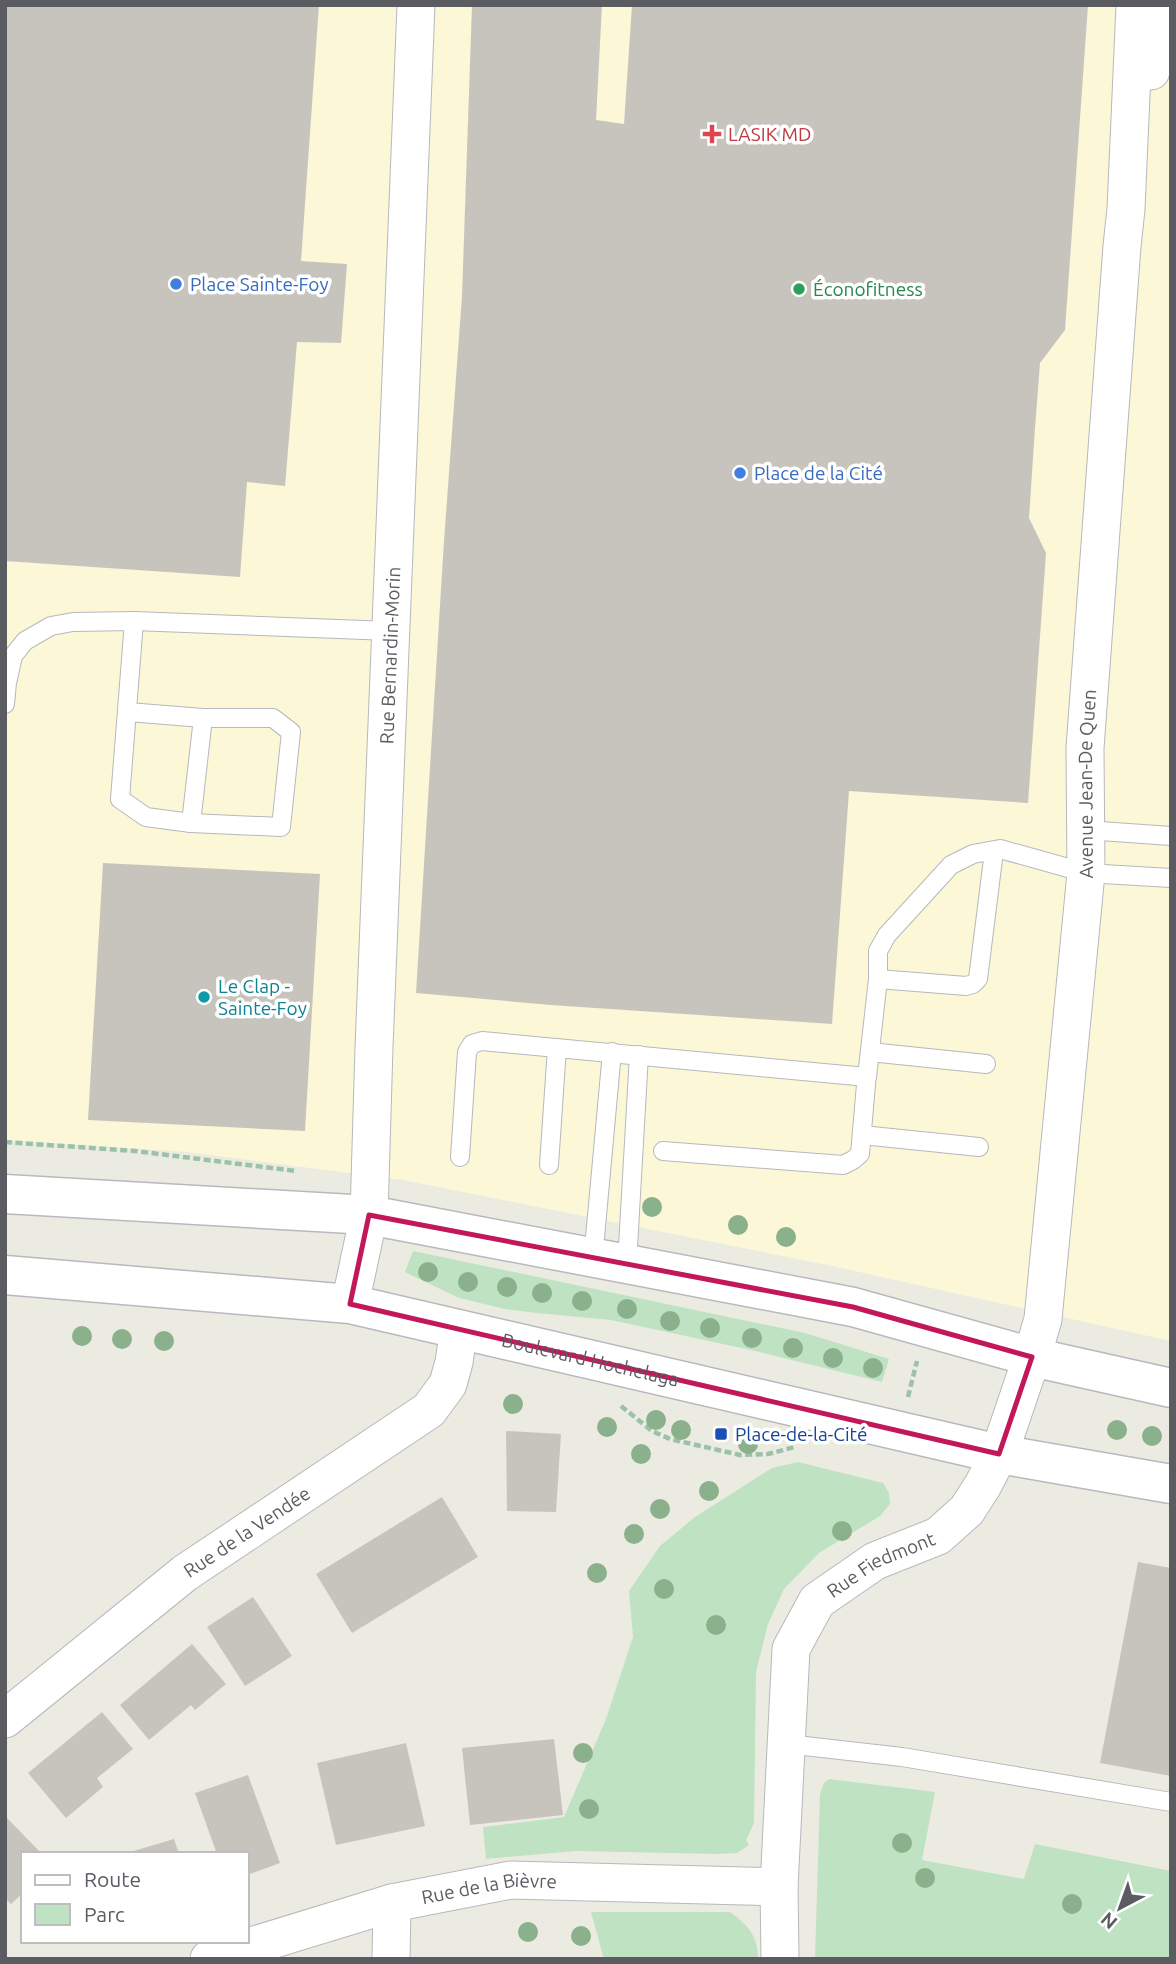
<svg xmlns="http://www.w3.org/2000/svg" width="1176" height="1964" font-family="Ubuntu,sans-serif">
  <rect width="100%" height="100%" fill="#ecebe1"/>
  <path fill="#fbf7d7" d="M5 5H1171V1341L832 1266 403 1180 187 1152 5 1140Z"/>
  <g fill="#bfe2c3">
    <path d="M413 1251 805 1333 889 1359 882 1382 751 1350 611 1320 537 1313 505 1309 459 1298 405 1272Z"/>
    <path d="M798 1462 883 1483 889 1493 890 1504 880 1516 819 1553 784 1589 768 1624 756 1672 754 1823 746 1840 749 1845 737 1853 718 1854 576 1851 486 1859 483 1827 564 1817 606 1719 633 1637 629 1591 660 1546 695 1517 772 1468Z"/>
    <path d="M829 1779 935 1792 922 1860 1024 1879 1035 1844 1171 1871V1959H815L820 1794 824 1783Z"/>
    <path d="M591 1912H730C748 1925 758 1936 758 1959H604Z"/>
  </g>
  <g fill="#c7c4be">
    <path d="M5 5H319L301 261 347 264 341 343 297 342 285 486 247 482 240 577 5 561Z"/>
    <path d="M472 5H602L596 120 624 124 632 5H1088L1065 330 1040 363 1035 428 1029 518 1046 553 1028 803 849 791 832 1024 551 1005 416 993 444 541 462 296Z"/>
    <path d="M103 863 320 874 305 1131 88 1120Z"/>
    <path d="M506 1431 561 1434 556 1512 507 1511Z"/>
    <path d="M442 1497 478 1557 352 1633 316 1574Z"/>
    <path d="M1138 1562 1171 1568V1776L1100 1763Z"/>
    <path d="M253 1597 292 1656 245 1686 207 1627Z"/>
    <path d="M192 1644 226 1684 195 1710 191 1705 149 1740 120 1705Z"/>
    <path d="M102 1712 133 1749 97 1778 103 1787 66 1818 28 1773Z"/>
    <path d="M554 1739 563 1815 470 1825 462 1748Z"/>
    <path d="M406 1743 425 1826 336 1845 317 1763Z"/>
    <path d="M248 1775 280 1863 247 1875V1854H217L195 1793Z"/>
    <path d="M5 1816 42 1854H23V1893L11 1904 5 1898Z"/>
    <path d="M174 1839 179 1854H127V1853Z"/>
  </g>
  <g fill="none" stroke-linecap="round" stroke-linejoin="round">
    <defs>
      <g id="service">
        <path d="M5 704 7 683 13 656 25 641 51 626 73 622 134 621 390 631"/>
        <path d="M128 712 203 718H273L291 732 281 827 191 823 146 817 120 799 134 621"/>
        <path d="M191 823 203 718"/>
        <path d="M1086 830 1171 836"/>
        <path d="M878 979 966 986 973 984 978 979 994 851"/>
        <path d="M870 1052 986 1064"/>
        <path d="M862 1135 979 1147"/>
        <path d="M663 1151 843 1165 853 1160 860 1154 867 1073"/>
        <path d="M460 1157 467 1052 472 1044 482 1041 867 1077 878 979V951L887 935 951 865 973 854 1000 849 1086 873 1171 878"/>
        <path d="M549 1165 557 1048"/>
        <path d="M593 1259 612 1052"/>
        <path d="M627 1264 639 1055"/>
        <path d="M787 1744 902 1757 1171 1802"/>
      </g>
      <g id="minor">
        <path d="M1151 71 1163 5"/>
        <path id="s1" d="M350 1304 369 1215 374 1047 416 5"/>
        <path id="s2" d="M5 1719 185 1573 429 1410 448 1384 454 1362 459 1329"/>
        <path id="s3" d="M209 1959 392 1903 511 1880 779 1887"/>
        <path d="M391 1959 392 1903"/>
        <path id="s4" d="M780 1959 779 1887 791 1649 817 1601 875 1561 938 1536 967 1510 983 1485 999 1454 1032 1357 1043 1319 1086 873 1085 748 1122 246 1126 209 1135 5"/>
      </g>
      <g id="secondary">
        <path d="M5 1194 369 1215 853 1307 1032 1357 1171 1388"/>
        <path id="s5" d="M5 1275 350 1304 999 1454 1171 1484"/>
      </g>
    </defs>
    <use href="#service" stroke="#b7b8bd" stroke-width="20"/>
    <use href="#minor" stroke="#b7b8bd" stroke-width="39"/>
    <use href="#secondary" stroke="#b7b9bf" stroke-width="41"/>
    <g stroke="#99c2a9" stroke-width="4.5" stroke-dasharray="7 3.5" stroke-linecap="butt">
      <path d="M5 1142 135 1151 296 1171"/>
      <path d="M908 1397 917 1361"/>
      <path d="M621 1406 652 1431 670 1439 740 1455 768 1454 795 1447"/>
    </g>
    <use href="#service" stroke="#fff" stroke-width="18"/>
    <use href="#minor" stroke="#fff" stroke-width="37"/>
    <use href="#secondary" stroke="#fff" stroke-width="38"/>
  </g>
  <g fill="#8ab08c">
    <circle cx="652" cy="1207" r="10"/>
    <circle cx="738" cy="1225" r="10"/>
    <circle cx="786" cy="1237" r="10"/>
    <circle cx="428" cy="1272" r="10"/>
    <circle cx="468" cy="1282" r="10"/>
    <circle cx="507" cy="1287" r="10"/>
    <circle cx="542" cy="1293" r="10"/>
    <circle cx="582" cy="1301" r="10"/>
    <circle cx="627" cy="1309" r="10"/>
    <circle cx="670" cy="1321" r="10"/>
    <circle cx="710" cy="1328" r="10"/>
    <circle cx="82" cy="1336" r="10"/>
    <circle cx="752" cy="1338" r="10"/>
    <circle cx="122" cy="1339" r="10"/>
    <circle cx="164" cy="1341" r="10"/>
    <circle cx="793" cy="1348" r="10"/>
    <circle cx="833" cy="1358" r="10"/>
    <circle cx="873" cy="1368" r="10"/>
    <circle cx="513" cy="1404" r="10"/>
    <circle cx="656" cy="1420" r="10"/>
    <circle cx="607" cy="1427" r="10"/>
    <circle cx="681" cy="1430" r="10"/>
    <circle cx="1117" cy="1430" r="10"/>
    <circle cx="1152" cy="1436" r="10"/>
    <circle cx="748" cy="1444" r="10"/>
    <circle cx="641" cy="1454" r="10"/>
    <circle cx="709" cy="1491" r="10"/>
    <circle cx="660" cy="1509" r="10"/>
    <circle cx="842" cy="1531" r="10"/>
    <circle cx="634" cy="1534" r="10"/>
    <circle cx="597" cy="1573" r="10"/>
    <circle cx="664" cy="1589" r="10"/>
    <circle cx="716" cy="1625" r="10"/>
    <circle cx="583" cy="1753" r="10"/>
    <circle cx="589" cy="1809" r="10"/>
    <circle cx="902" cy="1843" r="10"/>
    <circle cx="925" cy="1878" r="10"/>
    <circle cx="1072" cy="1904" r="10"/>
    <circle cx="528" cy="1932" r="10"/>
    <circle cx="581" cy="1936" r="10"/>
  </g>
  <path fill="none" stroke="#c2185b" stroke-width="5" stroke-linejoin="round" d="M369 1215 853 1307 1032 1357 999 1454 350 1304Z"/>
  <path fill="#e0444e" stroke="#fff" stroke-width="2.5" d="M708.5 123.5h7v7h7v7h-7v7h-7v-7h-7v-7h7z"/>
  <g fill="#3f7fe0" stroke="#fff" stroke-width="2.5">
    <circle cx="176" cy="284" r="7"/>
    <circle cx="740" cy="473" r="7"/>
  </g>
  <circle fill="#2e9e5b" stroke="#fff" stroke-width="2.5" cx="799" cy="289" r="7"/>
  <circle fill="#0f9aa8" stroke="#fff" stroke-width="2.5" cx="204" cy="997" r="7"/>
  <rect fill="#1a4fb4" stroke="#fff" stroke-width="2.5" x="714" y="1427" width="14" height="14" rx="3.5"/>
  <g text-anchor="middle" stroke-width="7" stroke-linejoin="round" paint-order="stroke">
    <g font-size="19" fill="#be3a42" stroke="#fff" text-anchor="start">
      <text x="728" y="141">LASIK MD</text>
    </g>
    <g font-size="19" fill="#366cbe" stroke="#fff" text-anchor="start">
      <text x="190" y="291">Place Sainte-Foy</text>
      <text x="754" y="480">Place de la Cité</text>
    </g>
    <g font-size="19" fill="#27864d" stroke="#fff" text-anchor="start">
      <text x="813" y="296">Éconofitness</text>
    </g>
    <g font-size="19" fill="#5a5c61" stroke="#fff">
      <text dy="7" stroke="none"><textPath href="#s1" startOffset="651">Rue Bernardin-Morin</textPath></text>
      <text dy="7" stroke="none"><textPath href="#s4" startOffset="1286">Avenue Jean-De Quen</textPath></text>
      <text dy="7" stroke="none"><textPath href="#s5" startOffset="593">Boulevard Hochelaga</textPath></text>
      <text dy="7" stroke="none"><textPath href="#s2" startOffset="306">Rue de la Vendée</textPath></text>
      <text dy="7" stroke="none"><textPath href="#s4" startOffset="439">Rue Fiedmont</textPath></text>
      <text dy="7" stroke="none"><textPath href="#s3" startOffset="290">Rue de la Bièvre</textPath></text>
    </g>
    <g font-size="19" fill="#0d838f" stroke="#fff" text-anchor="start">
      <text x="218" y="993">Le Clap -<tspan x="218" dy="22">Sainte-Foy</tspan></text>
    </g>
    <g font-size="19" fill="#164399" stroke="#fff" text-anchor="start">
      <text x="735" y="1441">Place-de-la-Cité</text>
    </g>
  </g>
  <rect width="1176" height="1964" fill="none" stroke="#5a5c61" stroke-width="14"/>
  <rect x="21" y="1852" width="228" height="91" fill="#ffffff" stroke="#bdbec0" stroke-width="2"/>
  <rect x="35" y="1875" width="35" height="10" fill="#ffffff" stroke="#bdbec0" stroke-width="2"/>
  <text x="84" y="1887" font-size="21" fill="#5a5c61">Route</text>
  <rect x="35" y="1904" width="35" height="21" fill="#bfe2c3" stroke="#bdbec0" stroke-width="2"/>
  <text x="84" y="1922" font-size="21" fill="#5a5c61">Parc</text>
  <g transform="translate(1120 1908) rotate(221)" stroke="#ffffff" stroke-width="5" paint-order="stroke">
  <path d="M0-5L12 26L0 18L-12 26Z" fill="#5a5c61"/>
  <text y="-10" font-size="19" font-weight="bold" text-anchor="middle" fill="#5a5c61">N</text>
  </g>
</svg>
